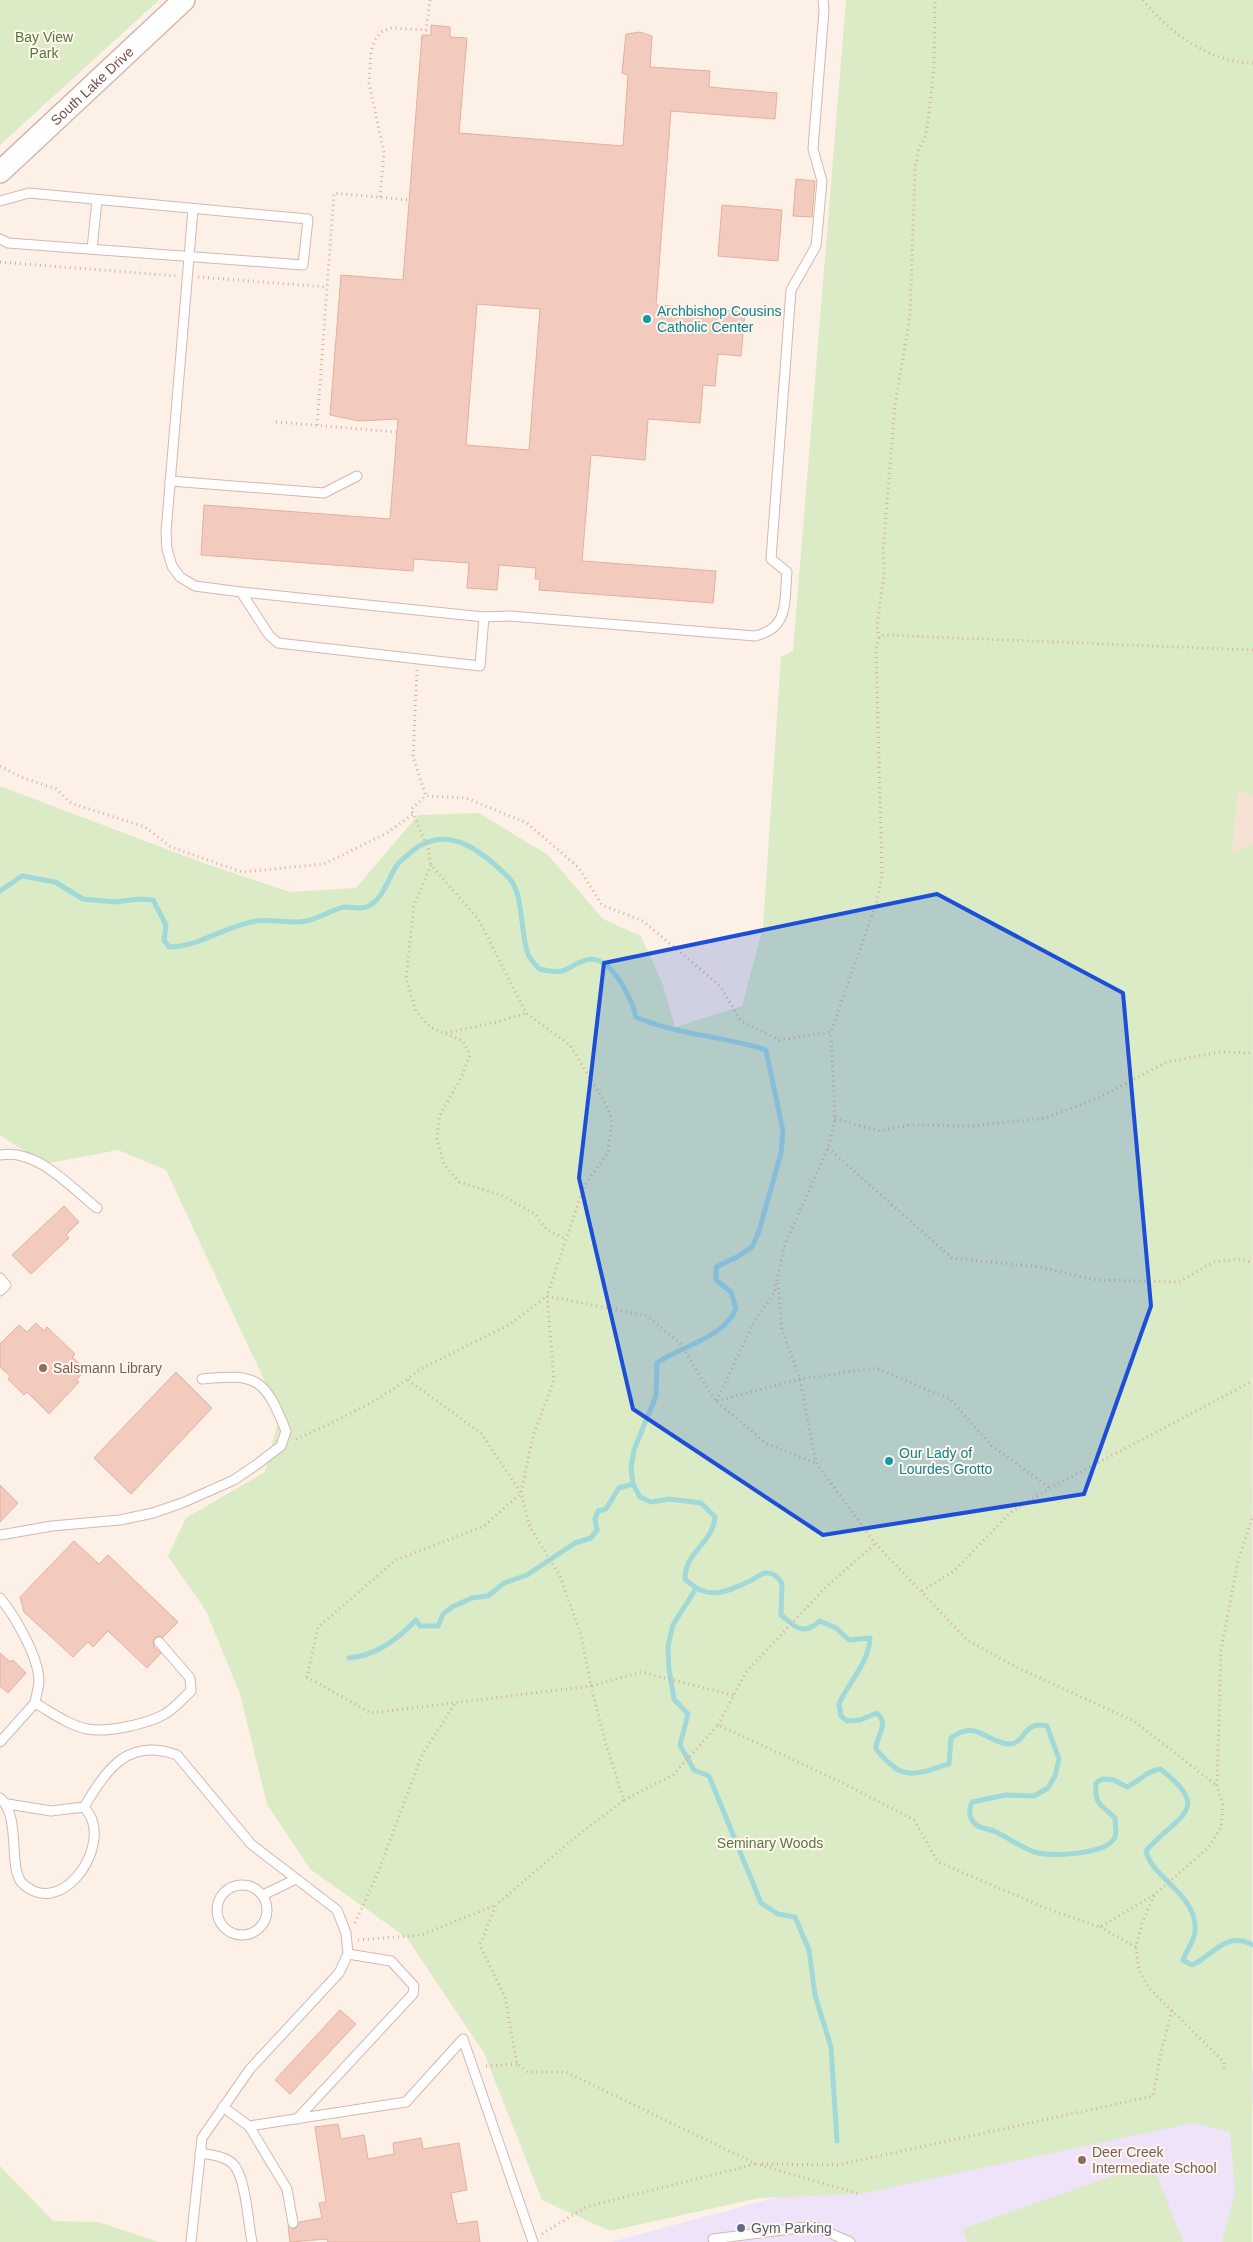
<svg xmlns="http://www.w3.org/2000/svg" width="1253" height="2242" font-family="Arial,sans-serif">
  <rect width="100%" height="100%" fill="#fdf1e7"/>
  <path fill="#f5e2d5" d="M1238 792 1253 795V977L1219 975Z"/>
  <path fill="#eee3f9" d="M1253 2069V2099L1242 2242H611Z"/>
  <g fill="#daebc5">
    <path d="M0 0H159L0 145Z"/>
    <path d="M846 0H1253V795L1238 792 1232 852 1253 845 1252 2242H1222L1235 2191 1230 2132 1193 2123 860 2194 759 2198 610 2231 542 2200 484 2053 407 1938 310 1869 267 1804 240 1694 206 1611 168 1556 186 1518 265 1472 280 1414 166 1170 118 1150 44 1164 0 1135V786L203 863 290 892 356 888 418 815 479 813 548 855 603 919 641 936 663 985 675 1027 742 1006 763 927 781 657 793 651Z"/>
    <path d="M1152 2162 1183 2242H967L962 2229Z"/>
    <path d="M0 2166 53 2221 98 2222 159 2242H0Z"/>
  </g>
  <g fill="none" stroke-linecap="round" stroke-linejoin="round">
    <g stroke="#a1d9d9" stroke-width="5">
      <path d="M0 891 22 876 55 882 83 899 115 902 139 899 153 900 166 925 164 940 169 947C199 947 225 926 256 921 269 919 284 922 297 922 316 921 325 913 340 908 348 905 357 910 366 907 383 901 388 878 397 865 401 860 407 856 411 852 447 822 482 851 509 878 524 894 520 933 528 954 530 960 536 965 539 969 567 975 561 970 583 961 609 950 632 998 636 1017 677 1035 724 1036 766 1050L783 1131 781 1153 759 1231 752 1247 737 1257 716 1267V1280L731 1292 736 1309C722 1339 683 1345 657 1363L656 1396 634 1450 631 1468 633 1484 640 1497 651 1502 669 1499 701 1503 715 1517C713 1543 684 1553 685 1579 708 1602 726 1592 752 1580 756 1578 762 1573 766 1573 774 1572 778 1578 782 1583L781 1615C797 1628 802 1636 820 1621L836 1628 849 1640 870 1638C869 1663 848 1683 839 1704L841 1716 847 1721 860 1720 877 1713C890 1726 876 1734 876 1749 902 1781 912 1776 949 1764L951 1738C976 1719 986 1742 1008 1744 1026 1745 1022 1720 1047 1726L1059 1759 1055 1776 1048 1788 1034 1796 1006 1795 972 1802C968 1811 969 1820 978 1826 983 1829 991 1829 996 1832 1009 1838 1024 1850 1038 1853 1054 1856 1107 1855 1115 1837 1117 1832 1115 1824 1115 1818 1101 1804 1094 1805 1096 1783L1102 1779 1114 1780 1127 1787C1140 1781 1146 1771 1160 1769 1215 1810 1176 1816 1146 1851 1151 1877 1198 1895 1195 1931 1195 1940 1186 1951 1183 1960L1192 1965C1213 1956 1226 1930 1253 1945"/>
      <path d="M695 1590 673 1625 668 1646 669 1669 674 1699 688 1714 680 1745 694 1770 709 1776 761 1903 778 1914 795 1917 809 1950 815 1995 831 2047 837 2141"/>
      <path d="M349 1658C375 1656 399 1638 416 1620L420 1626H438L443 1614 452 1607 472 1598 488 1596 504 1583 527 1575 575 1543 591 1538 597 1530 595 1519 598 1511 606 1509 619 1488 633 1484"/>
    </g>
  </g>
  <g fill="#f3cbbe" stroke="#e6ae9e" fill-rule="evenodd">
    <path d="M431 25 450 27V37L467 38 459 133 623 146 628 75 622 73 626 34 640 32 652 36 650 67 710 71 709 87 777 93 775 119 671 111 656 305 745 312 741 356 718 354 715 386 703 385 700 423 648 419 645 460 591 455 582 561 716 571 713 603 539 590 540 579H535L536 568 499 565 497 590 467 588 469 563 414 559 413 571 201 555 204 505 390 519 398 419 359 421 330 415 341 275 403 280 422 35H431ZM477 304 540 309 529 450 466 445Z"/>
    <path d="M796 179 815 181 812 217 793 216Z"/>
    <path d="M722 205 782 210 778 261 718 256Z"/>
    <path d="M64 1206 79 1222 66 1235 69 1238 31 1274 12 1255Z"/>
    <path d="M36 1323 44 1331 47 1327 75 1354 72 1357 86 1370 76 1380 79 1382 49 1414 27 1392 24 1395 8 1379 10 1376 0 1367V1344L19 1325 27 1332Z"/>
    <path d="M176 1372 212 1408 131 1494 94 1458Z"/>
    <path d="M0 1485 18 1503 0 1522Z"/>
    <path d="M74 1541 99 1564 108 1555 178 1622 163 1637 157 1636 153 1640 154 1647 161 1653 147 1668 108 1631 93 1647 88 1642 73 1657 24 1612 20 1597Z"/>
    <path d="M0 1653 10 1662 13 1660 26 1673 8 1693 0 1686Z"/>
    <path d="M340 2010 356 2024 290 2094 275 2080Z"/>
    <path d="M338 2124 341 2139 364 2135 368 2159 394 2154 393 2143 421 2138 423 2149 459 2143 467 2190 451 2193 457 2224 477 2221 480 2242H328L327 2239 290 2242 288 2226 295 2229 299 2222 322 2218 319 2203 326 2202 315 2127Z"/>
  </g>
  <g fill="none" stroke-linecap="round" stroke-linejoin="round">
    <defs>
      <g id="service">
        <path d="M0 201 29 193 308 219 303 265 8 243 0 239"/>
        <path d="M193 209 166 532 167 549 172 566 180 577 195 586 241 592 484 617 510 616 755 636C790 628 784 601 787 572L771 559 791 290 816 246 822 181 813 149 824 10 823 0"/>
        <path d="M92 249 97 200"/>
        <path d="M170 481 324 493 357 476"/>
        <path d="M241 592 269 635 278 643 480 666 484 617"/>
        <path d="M0 1155C37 1148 70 1187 97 1208"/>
        <path d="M0 1278 6 1285 0 1291"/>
        <path d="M0 1535 52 1526 120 1520 153 1513 182 1503 234 1480 256 1465 281 1446 286 1431C265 1379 258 1373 202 1379"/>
        <path d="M0 1598C15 1616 38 1656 39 1680 39 1687 36 1696 35 1703"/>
        <path d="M0 1742 35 1703C51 1712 68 1725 87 1729 107 1733 147 1724 165 1714 175 1708 183 1698 191 1691L190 1678 159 1642"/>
        <path d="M0 1798C22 1817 7 1869 23 1884 59 1917 105 1856 92 1820 91 1816 87 1811 84 1807"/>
        <path d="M8 1804 51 1811 84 1807C107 1769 128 1737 177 1755L251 1844 337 1910 346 1933 348 1954 339 1973 250 2069 202 2138 191 2242"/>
        <circle cx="242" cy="1910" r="25"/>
        <path d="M263 1895 296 1879"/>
        <path d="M223 2107 249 2126 287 2189 293 2223"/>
        <path d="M297 2119 413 1994 414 1986 391 1961 348 1954"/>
        <path d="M249 2126 406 2102 463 2039 533 2242"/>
        <path d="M200 2153C211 2155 225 2156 233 2164 246 2177 248 2223 252 2242"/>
        <path d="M713 2239 814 2226 850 2242"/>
      </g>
      <g id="tertiary">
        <path id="s1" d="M0 172 184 0"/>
      </g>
    </defs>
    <use href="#service" stroke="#d1b9af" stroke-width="11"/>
    <use href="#tertiary" stroke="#d1b9af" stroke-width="24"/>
    <g stroke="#d8aea1" stroke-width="3" stroke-dasharray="1 4" stroke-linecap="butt">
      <path d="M1143 0C1170 33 1209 62 1253 63"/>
      <path d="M380 197 384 153 369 83 371 51 375 40 381 32 390 28 426 30 430 0"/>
      <path d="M0 262 177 276"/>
      <path d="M198 277 327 287"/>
      <path d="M276 422 397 432"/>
      <path d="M317 425 334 193 410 200"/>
      <path d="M879 638 877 626 884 574 883 550 895 405 910 316 915 170 919 148 925 138 929 114 934 66 935 0"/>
      <path d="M417 670 413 757 426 796"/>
      <path d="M0 766 21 777 56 789 71 803 145 827 171 847 242 872 324 864 387 833 413 814"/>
      <path d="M431 865 414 905 406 978 416 1011 430 1027 463 1041 470 1055 461 1078 439 1117 437 1140 444 1164 459 1182 503 1196 535 1214 547 1230 566 1239"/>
      <path d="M446 1033 497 1022 526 1013"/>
      <path d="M835 1119 880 1131 909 1125 973 1126 1046 1118 1098 1098 1167 1062 1220 1052 1253 1053"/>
      <path d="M828 1148 952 1258 1040 1267 1096 1280 1179 1282 1213 1262 1241 1259 1253 1263"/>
      <path d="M778 1283 782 1330 800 1379 816 1463 875 1543 967 1640 1018 1668 1134 1721 1217 1786"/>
      <path d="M408 1380 481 1433 521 1493 484 1526 396 1560 318 1627 307 1677 371 1713 591 1686 605 1741 624 1800 574 1838 496 1905"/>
      <path d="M717 1401 800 1379 876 1368 950 1399 992 1446 1050 1488"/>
      <path d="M717 1402 767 1444 816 1463"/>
      <path d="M296 1439C338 1420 383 1400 419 1370L510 1324 547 1296 647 1316 680 1343 716 1402 754 1322 774 1293 785 1244 828 1148 835 1119 831 1032"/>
      <path d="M922 1591 955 1570 1011 1512 1050 1488 1253 1381"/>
      <path d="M733 1695 641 1672 591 1686 581 1635 560 1576 530 1527 521 1493 533 1436 554 1380 547 1296 584 1186 608 1153 612 1120 604 1101 570 1045 526 1013 479 920 431 865 428 849 411 809 426 796 466 798 527 823 578 867 602 905 643 921 720 986 741 1021 779 1040 831 1032 877 901 882 875 876 646 879 638 884 635 1253 650"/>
      <path d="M718 1725 746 1672 826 1587 875 1544"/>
      <path d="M624 1800 673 1775 718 1725 841 1782 914 1820 938 1862 1048 1909 1100 1927 1154 1895"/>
      <path d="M355 1923 377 1875 422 1755 456 1702"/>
      <path d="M1100 1927 1136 1947"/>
      <path d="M358 1940 421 1935 496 1905 480 1945 505 1997 517 2064 528 2072H566L756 2164 860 2194"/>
      <path d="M486 2066 517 2064"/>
      <path d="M1224 2069V2062L1150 1989 1139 1971 1136 1947 1142 1923 1154 1895 1209 1847 1221 1827 1223 1805 1217 1786 1221 1650 1238 1561 1253 1515"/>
      <path d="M762 2164 838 2165 1153 2096 1161 2052 1172 2010"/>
      <path d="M542 2234 586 2207 755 2164"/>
    </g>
    <use href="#service" stroke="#fff" stroke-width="9"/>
    <use href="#tertiary" stroke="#fff" stroke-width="21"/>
  </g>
  <path fill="#1d4ed8" fill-opacity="0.2" stroke="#1d4ed8" stroke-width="4" stroke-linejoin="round" d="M937 894 1123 993 1151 1306 1084 1494 823 1535 633 1409 579 1178 604 963Z"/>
  <g fill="#0f9aa8" stroke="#fff6ee" stroke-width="2">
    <circle cx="647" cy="319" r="5"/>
    <circle cx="889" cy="1461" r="5"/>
  </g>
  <g fill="#8d6e63" stroke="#fff6ee" stroke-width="2">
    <circle cx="43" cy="1368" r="5"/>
    <circle cx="1082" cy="2160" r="5"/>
  </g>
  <circle fill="#5c6f8a" stroke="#fff6ee" stroke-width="2" cx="741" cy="2228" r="5"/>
  <g text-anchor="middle" stroke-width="4" stroke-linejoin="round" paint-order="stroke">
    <g font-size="14" fill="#58773f" stroke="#fff6ee">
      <text x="44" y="42">Bay View<tspan x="44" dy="16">Park</tspan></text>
      <text x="770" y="1848">Seminary Woods</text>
    </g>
    <g font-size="14" fill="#77534a" stroke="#fff6ee">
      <text dy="5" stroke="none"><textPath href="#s1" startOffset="126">South Lake Drive</textPath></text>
    </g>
    <g font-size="14" fill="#0d838f" stroke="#fff6ee" text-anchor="start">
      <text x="657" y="316">Archbishop Cousins<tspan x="657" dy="16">Catholic Center</tspan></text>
      <text x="899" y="1458">Our Lady of<tspan x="899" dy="16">Lourdes Grotto</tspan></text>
    </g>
    <g font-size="14" fill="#785e54" stroke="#fff6ee" text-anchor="start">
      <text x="53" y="1373">Salsmann Library</text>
      <text x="1092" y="2157">Deer Creek<tspan x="1092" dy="16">Intermediate School</tspan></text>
    </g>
    <g font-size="14" fill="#4e5e75" stroke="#fff6ee" text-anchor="start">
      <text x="751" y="2233">Gym Parking</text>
    </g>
  </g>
</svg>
